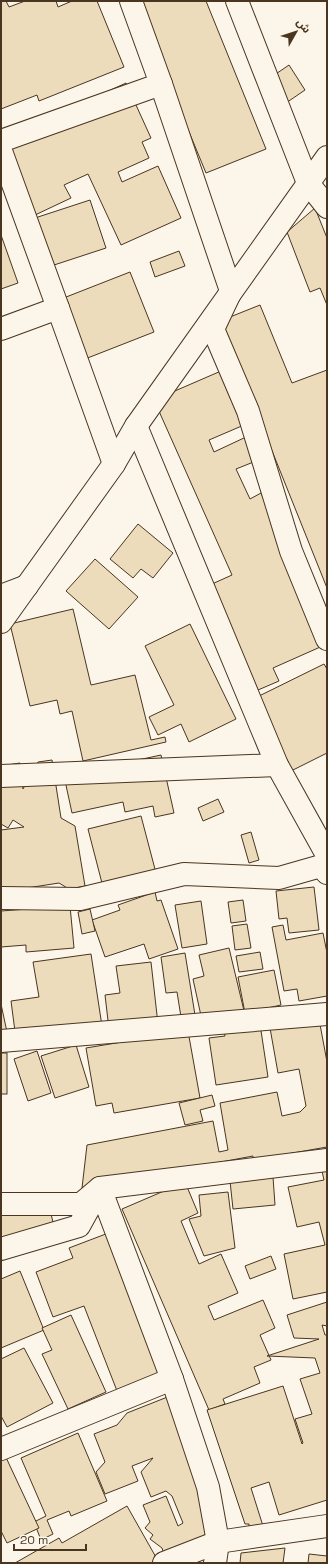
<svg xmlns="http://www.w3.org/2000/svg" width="328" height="1564" font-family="'Space Grotesk','Noto Sans Arabic',sans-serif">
  <rect width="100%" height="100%" fill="#fbf6e9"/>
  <g fill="#ecdcbc" stroke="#4a3520">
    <path d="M1 1H6L9 7 25 1H56L58 7 72 1H97L124 67 39 101 37 95 1 109Z"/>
    <path d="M135 1H206L266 149 206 173Z"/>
    <path d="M289 65 305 90 286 103 270 78Z"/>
    <path d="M126 83 151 138 142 142 149 158 118 172 122 182 158 166 181 218 121 245 88 174 64 185 71 198 35 215 1 140Z"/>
    <path d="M90 200 106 248 51 266 35 218Z"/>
    <path d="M315 208 327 238V305L320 288 310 292 287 232Z"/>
    <path d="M1 235 18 283 1 289Z"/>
    <path d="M179 251 185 266 155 277 150 262Z"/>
    <path d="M130 272 154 332 85 359 61 299Z"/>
    <path d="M260 305 292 383 327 370V588L220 321Z"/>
    <path d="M221 371 244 425 209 440 214 452 246 437 256 461 236 469 250 499 261 493 327 644 273 668 279 681 258 690 212 584 232 575 154 400Z"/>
    <path d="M138 524 173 553 153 578 141 569 133 578 110 559Z"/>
    <path d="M95 559 138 597 109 629 66 591Z"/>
    <path d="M73 609 91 685 135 675 151 740 165 737 166 742 83 761 72 711 60 714 57 700 30 706 10 624Z"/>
    <path d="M190 624 236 719 189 742 181 724 158 735 149 717 174 705 145 646Z"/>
    <path d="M324 664 327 669V753L289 772 253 699Z"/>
    <path d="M161 755 174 813 155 817 153 806 125 812 123 802 72 813 64 776Z"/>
    <path d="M52 760 61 818 75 826 85 886 69 889 59 883 1 892V830L24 827 13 820 8 828 1 824V766L20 763 23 789 38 762Z"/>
    <path d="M218 799 224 812 203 821 198 808Z"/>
    <path d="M141 816 156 873 103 887 88 829Z"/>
    <path d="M251 832 259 860 249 863 241 835Z"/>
    <path d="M314 887 319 930 289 933 287 918 279 919 276 891Z"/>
    <path d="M155 892 157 901 161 900 178 949 149 959 144 944 105 957 92 920 120 910 118 905Z"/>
    <path d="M243 900 246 921 231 923 228 902Z"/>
    <path d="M201 901 207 944 182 948 175 905Z"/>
    <path d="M70 906 74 948 26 952V945L1 947V911Z"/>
    <path d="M90 909 95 931 82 934 78 912Z"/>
    <path d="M247 924 251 948 235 950 232 926Z"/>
    <path d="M283 925 286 940 323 933 327 953V996L299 1001 297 989 284 991 272 927Z"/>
    <path d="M229 948 245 1015 203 1025 193 979 204 976 199 955Z"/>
    <path d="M260 952 263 969 239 972 236 956Z"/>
    <path d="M185 953 195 1015 181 1017 177 992 166 993 161 957Z"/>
    <path d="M91 954 102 1026 16 1039 11 1001 39 997 33 962Z"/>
    <path d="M151 962 158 1024 109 1029 105 995 120 993 116 966Z"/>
    <path d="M274 970 281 1005 245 1013 238 977Z"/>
    <path d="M1 1004 7 1032 1 1033Z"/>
    <path d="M319 1019 327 1062V1147L253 1160V1156L82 1188 87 1145 213 1121 219 1152 228 1150 220 1103 277 1092 282 1116 300 1112 306 1106 299 1069 278 1073 270 1028Z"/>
    <path d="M260 1024 268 1077 216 1085 209 1038 225 1036 224 1029Z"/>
    <path d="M188 1031 200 1098 114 1113 112 1103 96 1106 86 1048Z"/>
    <path d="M76 1045 89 1087 55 1098 41 1056Z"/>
    <path d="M37 1051 51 1093 28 1101 14 1059Z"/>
    <rect x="1" y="1053" width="6" height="41"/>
    <path d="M212 1095 215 1106 200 1110 203 1121 185 1125 179 1103Z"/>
    <path d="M327 1170V1292L293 1299 284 1254 325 1245 319 1222 297 1227 288 1187 324 1180 322 1171Z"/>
    <path d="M273 1177 275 1205 233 1209 230 1181Z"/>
    <path d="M185 1182 198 1213 181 1221 199 1264 221 1254 238 1293 208 1306 214 1320 263 1300 275 1328 260 1335 271 1360 254 1367 260 1383 223 1399 225 1404 209 1410 122 1209Z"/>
    <path d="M228 1192 235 1248 204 1256 189 1219 201 1216 199 1195Z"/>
    <path d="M46 1193 57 1239 1 1252V1203Z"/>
    <path d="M111 1232 166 1378 119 1396 84 1306 53 1317 36 1272 73 1258 69 1248Z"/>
    <path d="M271 1256 276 1269 250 1279 245 1266Z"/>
    <path d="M20 1271 44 1330 1 1348V1279Z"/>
    <path d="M327 1302V1326L322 1325 325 1335H327V1500L279 1515 269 1482 251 1488 263 1526 249 1531V1524H245L207 1410 283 1386 302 1444 303 1443 295 1419 312 1414 300 1379 320 1373 315 1358 267 1356 319 1339 294 1338 287 1315Z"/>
    <path d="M71 1315 106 1392 68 1409 42 1354 52 1350 42 1328Z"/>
    <path d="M24 1348 53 1403 7 1427 1 1416V1359Z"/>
    <path d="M170 1396 223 1544 167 1563 162 1548 150 1539 153 1535 145 1528 150 1522 143 1505 166 1496 178 1526 183 1523 172 1496 166 1491 151 1497 141 1472 153 1458 132 1466 138 1481 105 1494 96 1472 105 1462 94 1434 117 1425 127 1413Z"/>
    <path d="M78 1433 107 1501 71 1516 69 1511 47 1520 53 1534 41 1540 34 1522 46 1516 21 1458Z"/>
    <path d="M1 1451H3L39 1528 7 1543 1 1531Z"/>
    <path d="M127 1506 157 1559 151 1563H15L59 1538 62 1543Z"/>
    <path d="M285 1548 283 1563H240L241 1553Z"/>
    <path d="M309 1554 327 1556V1563H308Z"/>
  </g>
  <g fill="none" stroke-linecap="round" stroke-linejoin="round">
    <defs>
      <g id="minor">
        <path d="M131 1 161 84 231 291 213 329 248 411 291 551 327 639"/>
        <path d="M237 1 308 183 327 207"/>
        <path d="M1 141 161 84"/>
        <path d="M1 151 58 308"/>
        <path d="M1 329 58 308 114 464"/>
        <path d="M136 426 277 765 327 855"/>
        <path d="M1 596 27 586"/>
        <path d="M1 776 277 765"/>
        <path d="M1 898 80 899 184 874 279 878 321 866 327 873"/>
        <path d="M1 1041 327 1014"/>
        <path d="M1 1204H81L100 1188 327 1160"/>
        <path d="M1 1249 79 1226 100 1188 172 1379 208 1487 218 1542 215 1563"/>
        <path d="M1 1449 172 1379"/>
        <path d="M164 1563 218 1542 327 1526"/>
      </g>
      <path id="major" d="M1 622 114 464 136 426 327 157"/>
    </defs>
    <use href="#minor" stroke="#4a3520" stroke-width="24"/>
    <use href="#major" stroke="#4a3520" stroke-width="24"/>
    <use href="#minor" stroke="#fbf6e9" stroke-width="22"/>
    <use href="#major" stroke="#fbf6e9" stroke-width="22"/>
  </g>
  <rect width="328" height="1564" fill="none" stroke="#4a3520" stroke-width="4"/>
  <g transform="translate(296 32) rotate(51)" stroke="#fbf6e9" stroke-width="3" paint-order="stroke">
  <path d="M0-3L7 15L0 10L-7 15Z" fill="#4a3520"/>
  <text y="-6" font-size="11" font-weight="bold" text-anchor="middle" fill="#4a3520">ش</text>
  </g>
  <path d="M14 1544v6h72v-6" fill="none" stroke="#4a3520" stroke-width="2"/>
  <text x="20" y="1544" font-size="12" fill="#4a3520" stroke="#fbf6e9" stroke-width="3" paint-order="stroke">20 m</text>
</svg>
